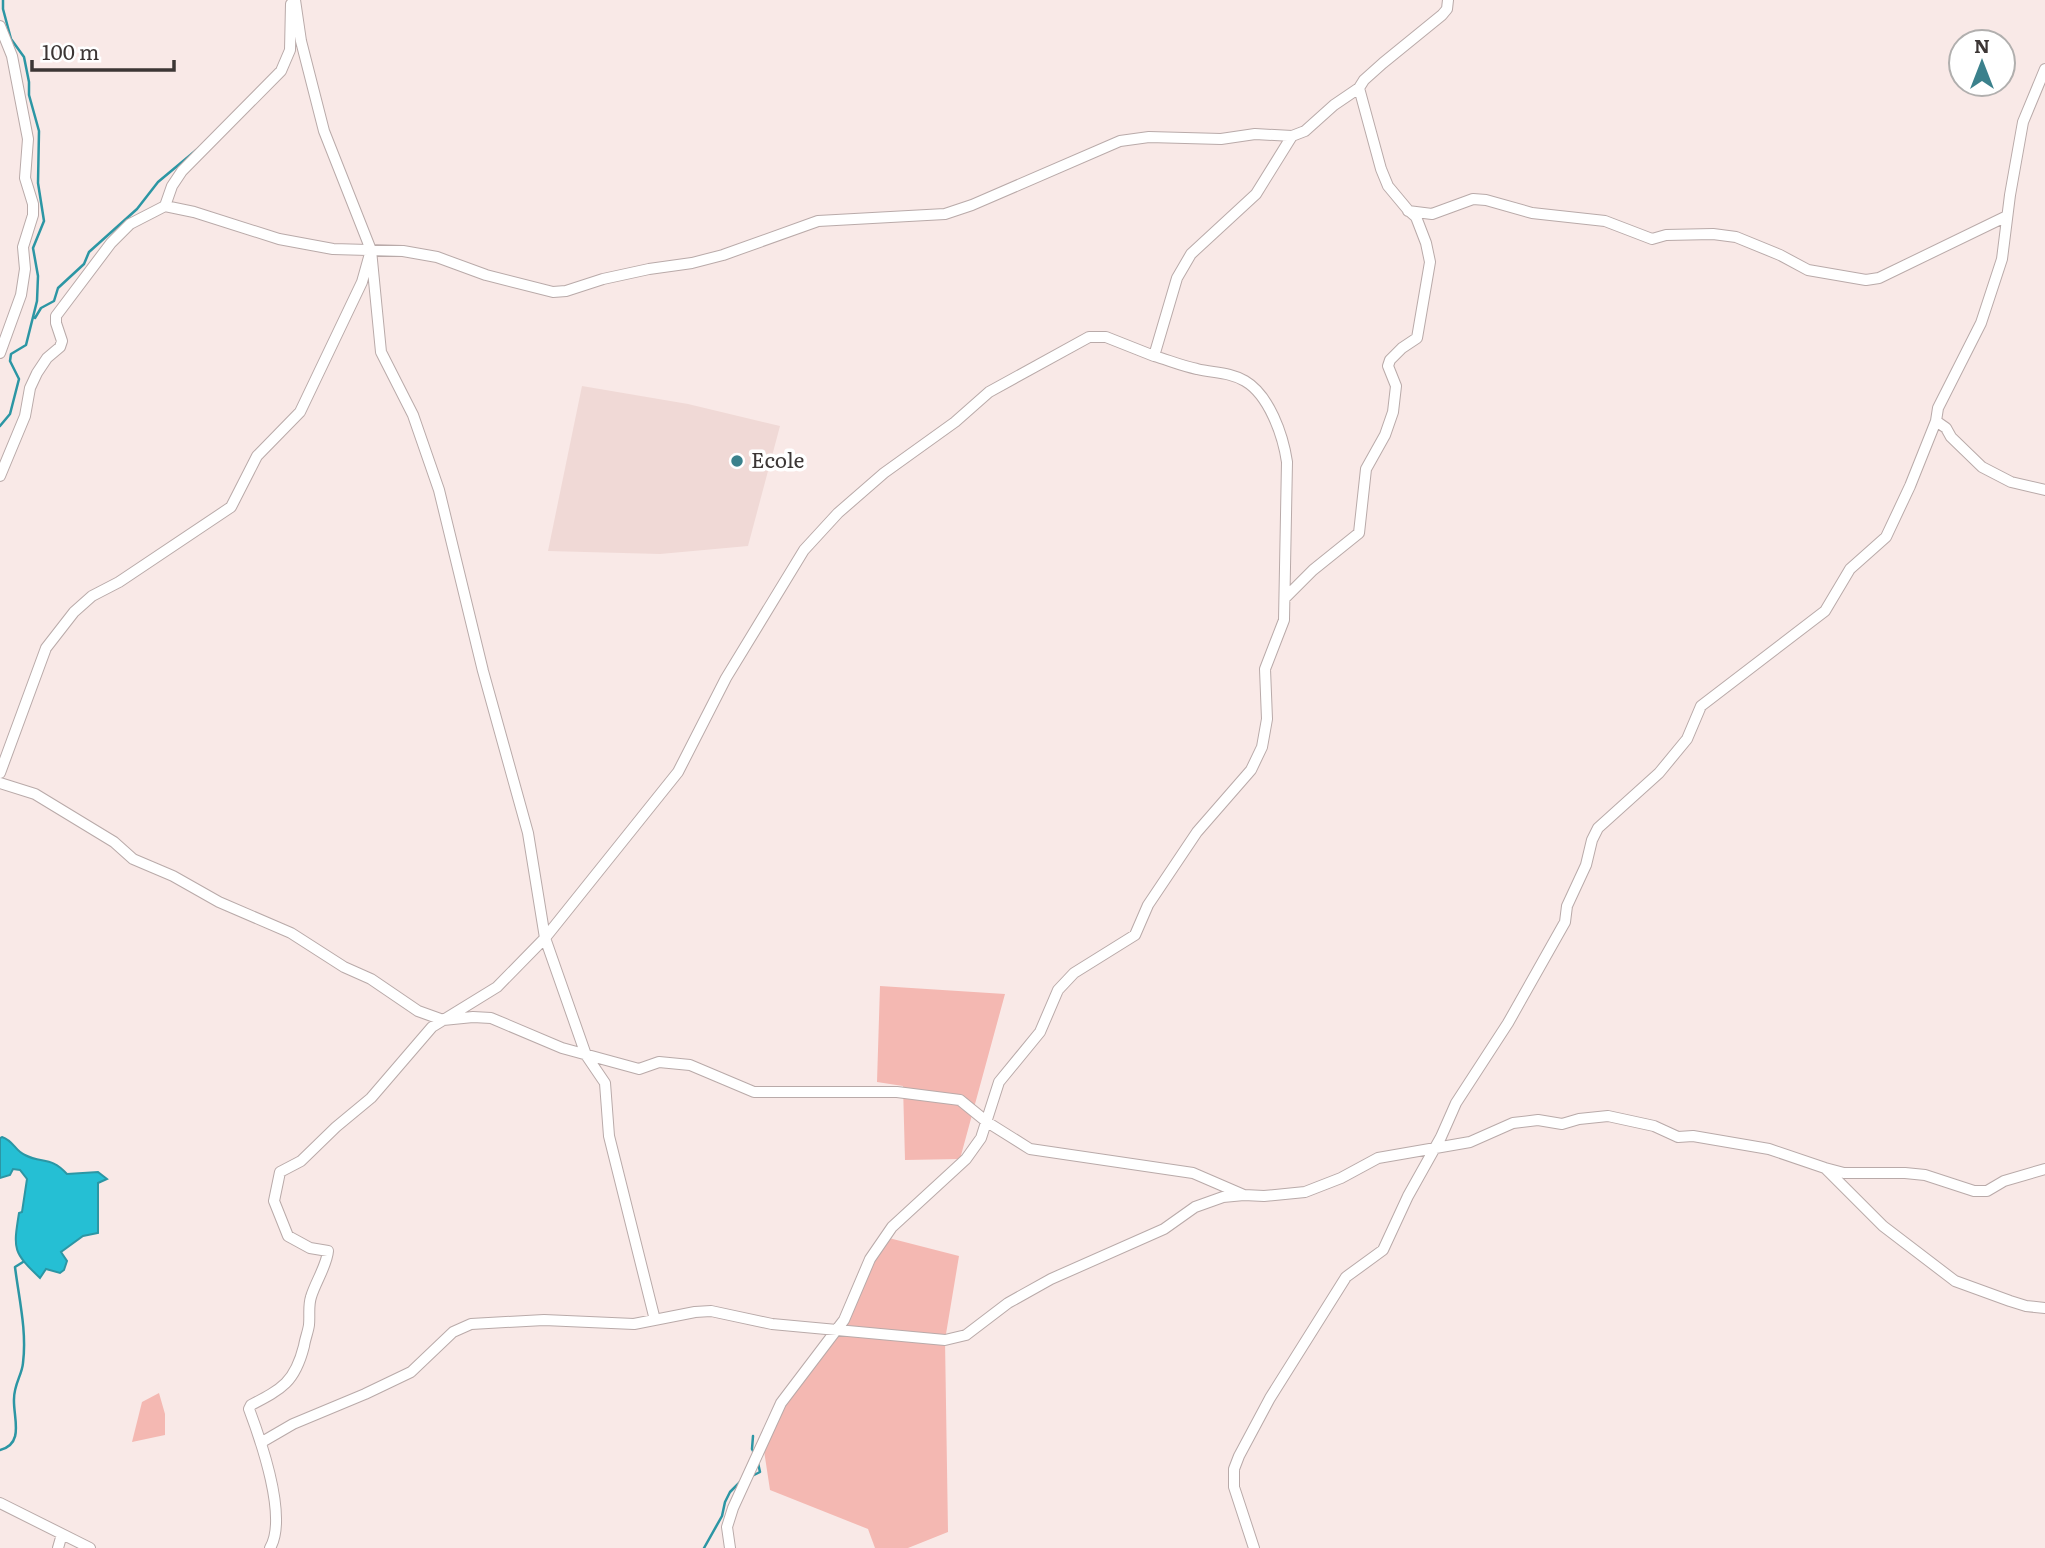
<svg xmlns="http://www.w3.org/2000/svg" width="2045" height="1548" viewBox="0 0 2045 1548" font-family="Literata,serif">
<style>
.built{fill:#f0d9d6}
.green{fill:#f4b8b2}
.water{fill:#25bfd4;stroke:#2c96a4;stroke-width:2}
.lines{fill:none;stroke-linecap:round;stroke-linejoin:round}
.stream{stroke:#2c96a4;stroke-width:2.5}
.minor-casing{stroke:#b9aaa9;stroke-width:12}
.minor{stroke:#fff;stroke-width:10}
.poi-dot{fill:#3b818c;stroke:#fff;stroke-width:2.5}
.labels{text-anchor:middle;stroke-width:7;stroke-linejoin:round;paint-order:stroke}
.poi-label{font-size:21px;fill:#3c3635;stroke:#fff;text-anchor:start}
</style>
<rect width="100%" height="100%" fill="#f9e9e7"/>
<path class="built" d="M582 386 688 404 780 426 748 546 660 554 548 551Z"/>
<path class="green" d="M880 986 1005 994 960 1159 905 1160 903 1086 877 1082Z
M885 1237 959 1256 945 1340 948 1532 908 1548H875L868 1529 770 1490 763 1444 781 1403 844 1320Z
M159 1393 165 1414V1435L132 1442 142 1402Z"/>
<path class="water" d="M2 1137C14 1141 15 1151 25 1155 42 1164 51 1156 67 1174L98 1172 107 1179 98 1183V1233L83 1236 61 1252 67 1261 64 1270 60 1273 46 1269 40 1278C13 1252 13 1250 19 1213L22 1212 27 1179 20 1170 13 1169 10 1175 0 1178V1138Z"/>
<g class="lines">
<path class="stream" d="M35 318 41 308 54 301 58 288 84 264 89 252 137 209 158 182 200 147
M0 426 10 414 19 379 10 361 11 354 26 345 37 301 38 276 33 248 44 221 38 183 39 131 29 95V82L24 57 11 39 3 9V0
M753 1436 752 1449 754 1453
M0 1450C25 1444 13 1417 14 1399 14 1384 22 1375 23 1363 27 1331 19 1299 15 1267L23 1262
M750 1477 760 1472 758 1463
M704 1548 722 1516 725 1502 730 1492 741 1481"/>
<g class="minor-casing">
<path id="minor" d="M295 0 301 41 324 131 371 250 381 352 413 415 439 490 483 671 528 833 545 938 586 1055 605 1083 609 1136 655 1320
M0 26 12 56 28 139 25 178 33 204V215L23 247 25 269 21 295 0 353
M2045 69 2023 122 2010 195 2002 259 1981 323 1938 408 1936 421 1946 428 1951 437 1982 467 2011 482 2045 490
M165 206 194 212 279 239 333 249 403 251 437 257 486 275 553 292 566 291 603 279 649 269 692 263 723 255 818 221 945 214 972 205 1120 141 1149 137 1221 139 1255 134 1292 136 1305 131 1334 105 1359 88
M1408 211 1432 214 1473 199 1486 200 1532 213 1605 221 1652 239 1666 235 1713 234 1736 237 1780 255 1808 270 1866 280 1879 278 2007 216
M0 476 25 416 30 388 37 373 47 358 60 347 62 341 56 323V316L111 243 130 224 165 206 172 186 182 171 281 71 290 50 291 4
M1285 598 1313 570 1359 533 1366 469 1385 435 1393 412 1396 386 1388 366 1390 360 1402 348 1417 338 1430 262 1426 243 1416 217 1408 210 1388 186 1381 169 1359 88 1364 80 1383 63 1442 15 1447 9 1448 0
M0 773 46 648 74 612 92 596 119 582 231 507 257 456 300 412 362 282 369 257
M0 783 35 794 114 842 133 859 173 876 219 902 291 933 344 967 371 979 418 1011 443 1020 473 1017 491 1018 562 1048 639 1069 659 1062 690 1065 754 1092H897L960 1100 987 1122 1030 1149 1193 1173 1244 1195 1264 1196 1305 1192 1341 1178 1378 1158 1470 1142 1513 1123 1538 1120 1562 1124 1579 1119 1608 1116 1654 1126 1678 1137 1693 1136 1769 1149 1825 1168 1844 1173H1905L1925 1175 1974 1191H1987L2004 1181 2045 1169
M1826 1169 1883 1226 1955 1281 2010 1301 2026 1306 2045 1308
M262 1442 293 1424 365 1394 411 1372 453 1332 471 1324 544 1320 634 1324 695 1312 711 1311 772 1324 945 1340 966 1335 1008 1303 1051 1279 1164 1229 1195 1207 1223 1197 1244 1195
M0 1503 90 1548
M58 1548 62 1534
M270 1548C288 1518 261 1441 249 1409L251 1405C282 1389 295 1382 304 1346 305 1339 308 1332 309 1325 310 1315 308 1306 311 1297 315 1283 327 1265 328 1251L310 1248 288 1236 274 1201 280 1172 301 1161 336 1127 371 1098 432 1027 497 987 545 938 678 772 726 678 804 550 838 513 884 473 955 422 989 392 1089 337H1106L1154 356 1177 278 1191 254 1256 194 1292 136
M730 1548 727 1527 733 1508 781 1403 844 1320 870 1259 892 1227 966 1159 981 1138 999 1082 1040 1032 1058 990 1074 973 1135 935 1148 905 1197 832 1251 770 1262 747 1267 719 1265 669 1284 620 1287 462C1283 435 1269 395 1245 381 1230 372 1213 373 1197 369 1182 366 1168 360 1154 356
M1254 1548 1234 1487V1469L1239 1456 1270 1398 1346 1277 1383 1250 1408 1196 1441 1137 1456 1103 1508 1023 1565 922 1567 906 1586 865 1592 840 1598 828 1659 773 1687 739 1701 706 1825 611 1850 569 1886 537 1910 486 1936 421"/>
</g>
<use href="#minor" class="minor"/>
</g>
<circle class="poi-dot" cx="737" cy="461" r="7"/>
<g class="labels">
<g class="poi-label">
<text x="751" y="468">Ecole</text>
</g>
</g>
<g transform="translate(1982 63)"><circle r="33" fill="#ffffff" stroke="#b1afae" stroke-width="2"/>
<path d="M0-5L12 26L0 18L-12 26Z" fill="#3b818c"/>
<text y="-10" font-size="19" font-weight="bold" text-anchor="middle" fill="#3c3635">N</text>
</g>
<path d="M32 60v10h142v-10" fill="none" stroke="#3c3635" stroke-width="3.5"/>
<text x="42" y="60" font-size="21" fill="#3c3635" stroke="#ffffff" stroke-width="5" paint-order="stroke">100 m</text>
</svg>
